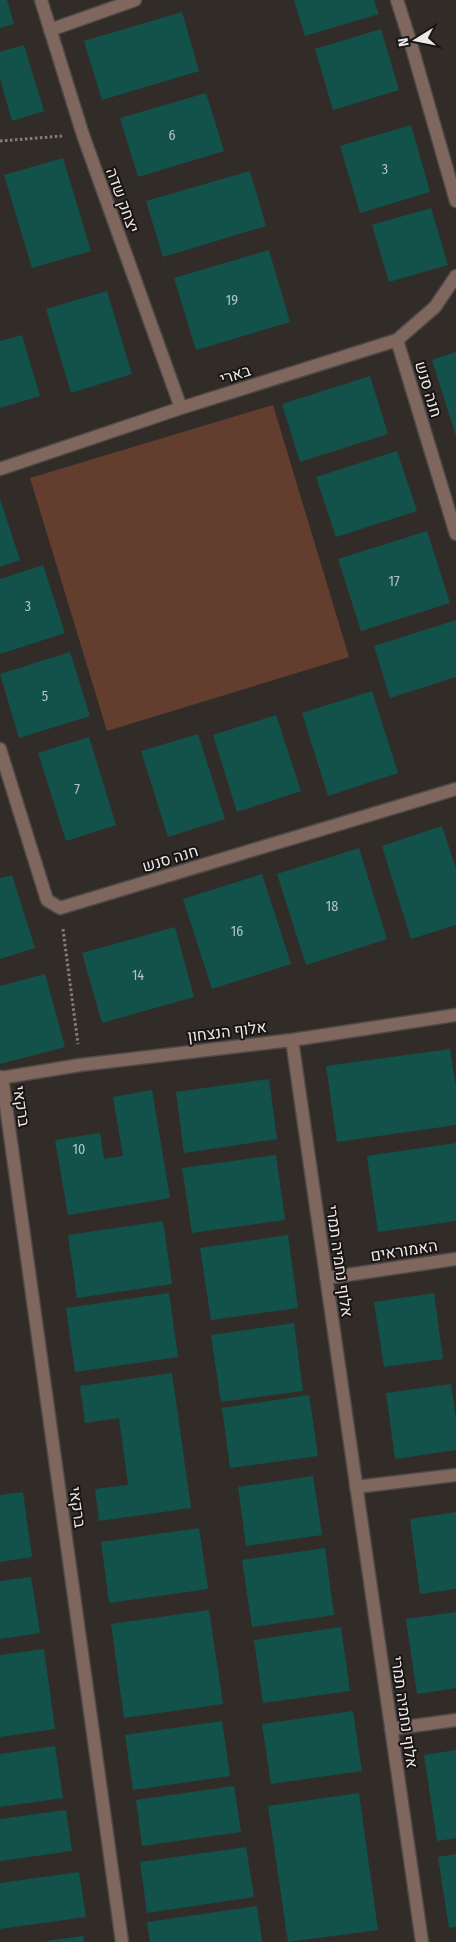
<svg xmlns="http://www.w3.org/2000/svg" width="456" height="1942" viewBox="0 0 456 1942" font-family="'Fira Sans Condensed',Heebo,sans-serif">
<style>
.green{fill:#633e2f}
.building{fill:#12524b}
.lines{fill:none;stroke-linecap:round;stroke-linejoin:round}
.pedestrian-casing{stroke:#504a47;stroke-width:15}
.minor-casing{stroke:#504a47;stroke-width:15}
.path{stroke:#847f7d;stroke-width:3;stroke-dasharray:2.5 2.5;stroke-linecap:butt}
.pedestrian{stroke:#7f675d;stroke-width:12}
.minor{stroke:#7f675d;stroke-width:12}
.labels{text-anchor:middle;stroke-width:4;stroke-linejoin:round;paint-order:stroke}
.number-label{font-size:14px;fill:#b6c3c0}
.street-label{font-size:16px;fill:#ede9e7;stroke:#181514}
</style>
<rect width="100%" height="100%" fill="#322c29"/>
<path class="green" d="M273 405 349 657 107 731 30 478Z"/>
<path class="building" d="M0 0H7L14 24 0 28Z
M294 0H374L379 14 305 36Z
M182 12 199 71 102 100 84 41Z
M381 29 399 90 333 110 315 49Z
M24 45 44 111 12 121 0 79V52Z
M206 93 224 151 138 177 120 118Z
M411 125 430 192 360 213 340 146Z
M63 158 91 251 32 268 4 175Z
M250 171 266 226 163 257 146 201Z
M431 208 448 265 389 282 372 225Z
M269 250 290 322 196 350 174 278Z
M107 291 132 374 71 393 46 309Z
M22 335 40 396 0 408V341Z
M456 352V436L432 360Z
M370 376 388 434 300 462 282 404Z
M397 451 417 511 336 537 316 477Z
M0 499 20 560 0 567Z
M427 531 450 603 361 631 338 559Z
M43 565 65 633 0 654V579Z
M456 620V677L390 698 374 646Z
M70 652 90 716 19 738 0 674Z
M372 691 398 773 328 796 302 713Z
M276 715 301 791 237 812 213 735Z
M198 734 225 819 168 837 141 751Z
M89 737 116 825 66 841 38 753Z
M442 826 456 869V925L411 939 382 846Z
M359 848 387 939 306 965 277 874Z
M262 874 291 964 212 989 183 899Z
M12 875 35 948 0 959V878Z
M175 927 194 997 102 1023 82 953Z
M45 974 65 1047 0 1064V986Z
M450 1049 456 1087V1125L337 1142 326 1066Z
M269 1079 277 1139 184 1153 176 1092Z
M152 1090 170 1198 68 1215 55 1140 100 1133 104 1159 123 1156 113 1097Z
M456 1143V1221L378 1232 367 1156Z
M276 1155 285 1220 192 1233 182 1168Z
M163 1221 172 1284 77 1298 68 1235Z
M288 1235 298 1308 211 1320 200 1248Z
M169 1293 178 1357 75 1372 66 1308Z
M434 1293 443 1359 384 1367 374 1302Z
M294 1323 303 1391 221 1402 211 1335Z
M172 1373 191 1508 99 1521 95 1489 128 1485 119 1418 85 1423 80 1386Z
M451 1384 456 1419V1450L395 1459 386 1393Z
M309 1395 318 1456 230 1468 222 1408Z
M313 1476 322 1535 246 1546 238 1487Z
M23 1492 32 1557 0 1562V1495Z
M456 1512V1589L420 1594 410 1519Z
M199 1528 208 1589 109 1603 101 1542Z
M325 1548 334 1615 252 1627 242 1560Z
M31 1577 40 1633 0 1639V1581Z
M209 1610 223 1704 124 1718 111 1624Z
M456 1612V1688L417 1694 406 1619Z
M341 1627 350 1691 263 1703 254 1640Z
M44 1649 55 1729 0 1737V1655Z
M353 1711 362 1771 271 1784 262 1724Z
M222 1721 230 1776 133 1790 125 1735Z
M55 1746 63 1798 0 1807V1754Z
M456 1750V1838L437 1841 424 1755Z
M234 1786 241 1832 142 1846 136 1800Z
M359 1793 378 1930 288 1942 268 1806Z
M66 1810 72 1851 0 1861V1819Z
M246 1847 254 1897 147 1913 140 1862Z
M456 1854V1927L449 1928 438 1857Z
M79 1872 86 1917 0 1929V1883Z
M257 1906 262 1942H150L147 1922Z
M83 1936 84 1942H47V1941Z"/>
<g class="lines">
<g class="pedestrian-casing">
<path id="pedestrian" d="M50 30 135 0"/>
</g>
<g class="minor-casing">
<path id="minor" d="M41 0 83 135 181 408
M397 0 411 44 456 201
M397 340 456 534
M0 469 181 408 397 340 435 307 456 276
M0 749 47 900 60 908 456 789
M292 1040 422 1942
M2 1077 122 1942
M0 1078 80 1065 292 1040 456 1015
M326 1278 456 1259
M356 1487 456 1475
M391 1729 456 1720"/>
</g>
<path class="path" d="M0 141 62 136
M63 929 78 1044"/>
<use href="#pedestrian" class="pedestrian"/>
<use href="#minor" class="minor"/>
</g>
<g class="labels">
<g class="number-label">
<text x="172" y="140">6</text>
<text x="385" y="174">3</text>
<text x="232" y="305">19</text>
<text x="394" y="586">17</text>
<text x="28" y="611">3</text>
<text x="45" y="701">5</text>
<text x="77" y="794">7</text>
<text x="332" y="911">18</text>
<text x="237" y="936">16</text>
<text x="138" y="980">14</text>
<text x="79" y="1154">10</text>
</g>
<g class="street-label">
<text transform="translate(123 200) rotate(70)" y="6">יצחק שדה</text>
<text transform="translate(235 374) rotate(-18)" y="6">בארי</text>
<text transform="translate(429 389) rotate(73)" y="6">חנה סנש</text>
<text transform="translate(170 858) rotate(-17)" y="6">חנה סנש</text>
<text transform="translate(227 1031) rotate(-7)" y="6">אלוף הנצחון</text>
<text transform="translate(22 1106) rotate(82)" y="6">ברקאי</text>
<text transform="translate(404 1250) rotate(-9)" y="6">האמוראים</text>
<text transform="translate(340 1261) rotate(82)" y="6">אלוף נחמיה תמרי</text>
<text transform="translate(78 1507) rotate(82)" y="6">ברקאי</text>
<text transform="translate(405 1712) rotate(82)" y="6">אלוף נחמיה תמרי</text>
</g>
</g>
<g transform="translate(416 40) rotate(260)" stroke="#181514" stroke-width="4" paint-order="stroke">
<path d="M0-4L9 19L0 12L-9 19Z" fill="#ede9e7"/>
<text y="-8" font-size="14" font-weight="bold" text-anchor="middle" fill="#ede9e7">N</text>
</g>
</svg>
